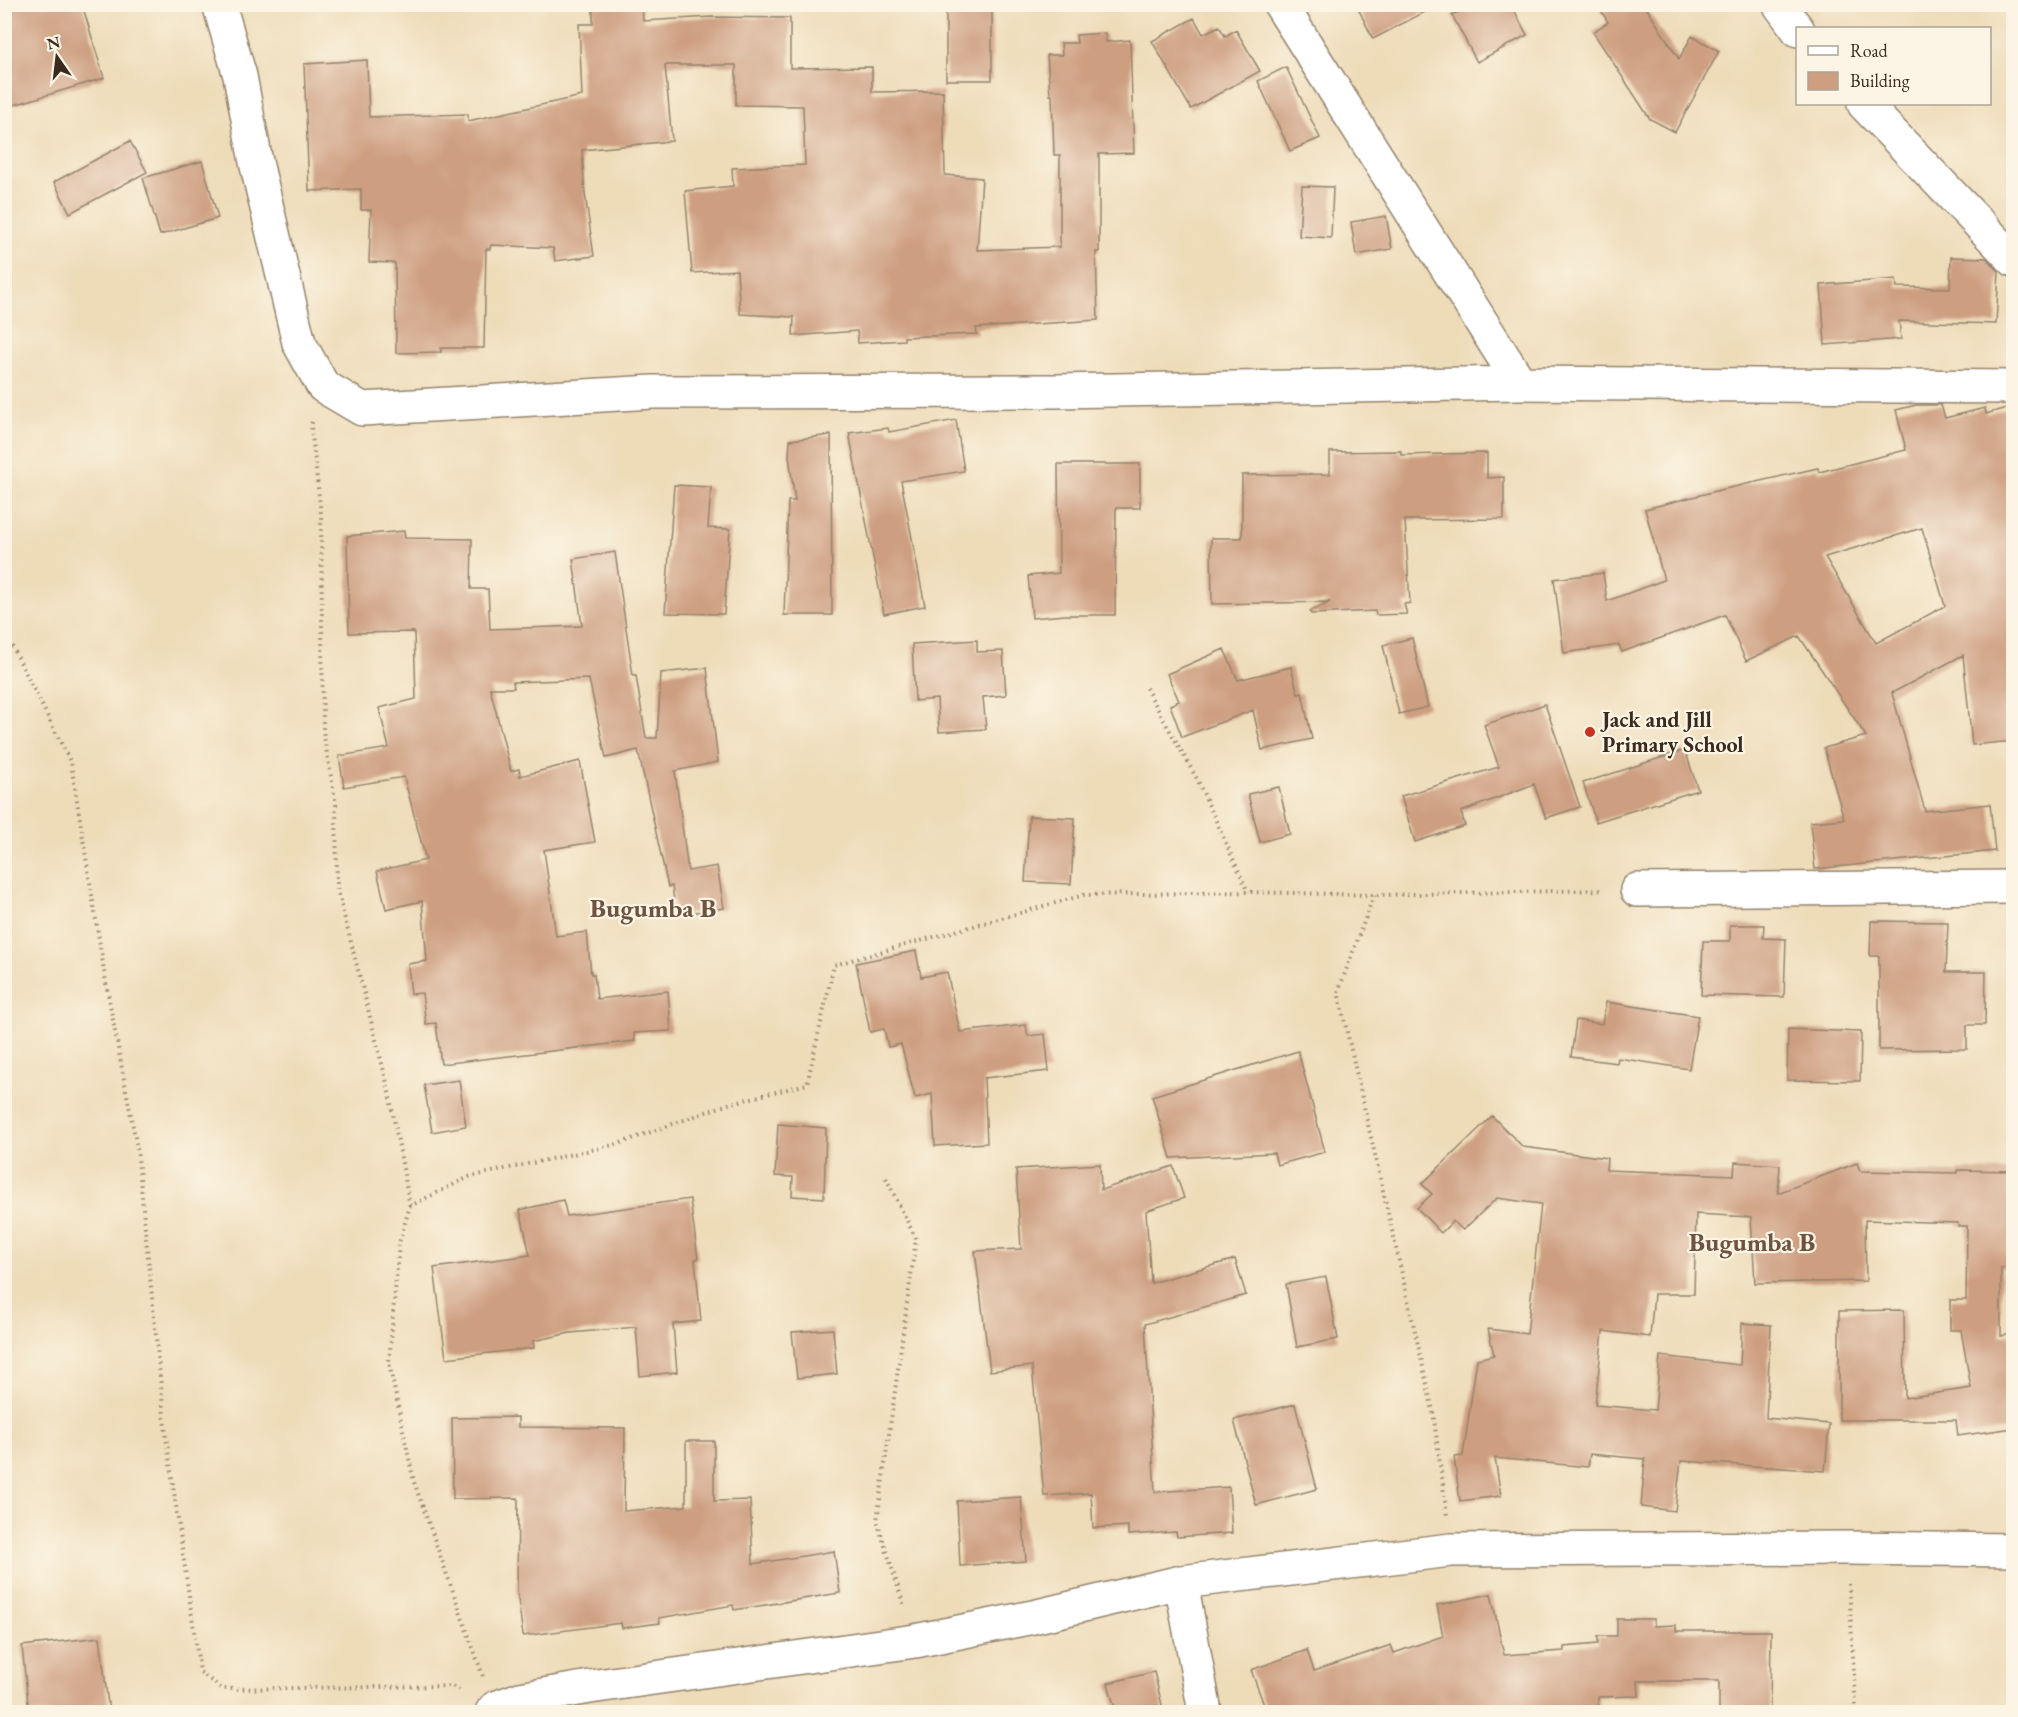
<svg xmlns="http://www.w3.org/2000/svg" width="2018" height="1717" viewBox="0 0 2018 1717" font-family="'EB Garamond',serif">
<style>
.building{fill:#cd9e80;fill-rule:evenodd}
.lines{fill:none;stroke-linecap:round;stroke-linejoin:round}
.minor-casing{stroke:#94836c;stroke-width:36}
.path{stroke:#94836c;stroke-width:4;stroke-dasharray:1.5 4.5;stroke-linecap:butt}
.minor{stroke:#fff;stroke-width:33}
.poi-dot{fill:#c8321e;stroke:#fcf5e5;stroke-width:2}
.labels{text-anchor:middle;stroke-width:4.5;stroke-linejoin:round;paint-order:stroke}
.poi-label{font-size:22px;font-weight:bold;fill:#3b2a1e;stroke:#fcf5e5;text-anchor:start}
.quarter-label{font-size:26px;font-weight:bold;fill:#6e5340;stroke:#fcf5e5}
</style>
<rect width="100%" height="100%" fill="#fcf5e5"/>
<filter id="ink" filterUnits="userSpaceOnUse"><feTurbulence type="fractalNoise" baseFrequency=".0167" numOctaves="2"/><feDisplacementMap in="SourceGraphic" scale="12" xChannelSelector="R" yChannelSelector="G"/><feConvolveMatrix kernelMatrix="1 2 1 2 8 2 1 2 1" color-interpolation-filters="sRGB"/></filter>
<filter id="wash" filterUnits="userSpaceOnUse"><feTurbulence type="fractalNoise" baseFrequency=".008" numOctaves="4" result="noise"/><feDisplacementMap in="SourceGraphic" scale="24" xChannelSelector="R" yChannelSelector="G"/><feGaussianBlur stdDeviation="1.35" result="paint"/><feColorMatrix in="noise" values="0 0 0 0 0 0 0 0 0 0 0 0 0 0 0 0 0 1.4 0 .05"/><feComposite in="paint" operator="in"/></filter>
<g filter="url(#wash)">
<rect width="100%" height="100%" fill="#eedcb9"/>
<g id="blocks">
<path class="building" d="M4 4H82L104 78 4 108Z
M946 4H992V80H946Z
M1356 4H1440L1373 39Z
M1473 4H1511L1527 35 1477 62 1452 15Z
M1597 4H1644L1679 59 1692 36 1719 51 1675 132 1650 119 1593 32 1608 22Z
M642 5 643 21 712 17 790 18V68L872 67V92L943 91 945 175 982 178 977 250 1060 247V155H1054L1052 95H1050L1047 55H1062L1061 43H1077L1076 35 1105 33 1106 42 1130 40 1134 153 1099 154V252H1096L1098 320 976 328 977 334 904 337V340L858 343 857 331 793 336 794 317 740 314 737 270 692 273 685 191 733 186 732 168 805 165 803 106 736 105V65H665L672 141 582 150 585 194 594 256 555 261 553 248 491 245 490 249H486L484 348H441V352L396 353 395 263 369 262 371 210H361V189L309 191 304 64 367 60 369 117 468 114V121L582 96 579 24H593V7Z
M1194 18 1203 34 1219 26 1225 36 1236 30 1260 71 1191 109 1152 41Z
M1286 67 1320 138 1290 151 1258 81Z
M130 141 147 172 70 213 54 182Z
M202 161 218 218 160 235 143 178Z
M1302 186 1333 187 1331 238 1299 236Z
M1386 216 1392 249 1356 255 1351 222Z
M1951 257 1986 258 1999 271 1996 324 1899 321 1901 339 1825 345 1821 285 1896 279 1897 287 1950 288Z
M1916 405H1941L1945 418 1985 408 1986 414 2013 406V741L1972 745 1963 655 1892 693 1925 811 1990 804 1995 851 1815 869 1810 822 1844 819 1824 748 1866 736 1799 636 1746 661 1725 615 1622 652 1619 645 1564 653 1554 579 1603 573 1607 601 1664 580 1645 509 1720 490 1818 468 1819 472 1906 450 1896 410ZM1922 528 1945 606 1876 643 1825 557Z
M956 420 964 471 901 481 925 606 884 614 849 433 888 428 889 432Z
M831 435 832 615H784L788 501H795L789 456 790 440Z
M1401 451V455L1487 453V478L1504 477V519L1405 520 1410 603 1404 604 1407 614 1376 615 1375 611 1311 614 1310 611 1330 602 1212 604 1211 538H1242V475L1330 474V452Z
M1058 464H1140V508H1116L1115 615H1065L1032 618 1028 576 1059 573Z
M674 485 711 487 708 528 730 529 724 614 665 613Z
M404 531 405 538 472 539 471 589H488L490 629 582 626 573 559 615 552 633 676H636L646 738H657L661 673 707 668 718 762 675 771 688 871 717 866 724 908 676 915 672 886 668 887 638 750 606 758 589 679 513 682 514 688H490L511 771 519 769 520 776 580 761 595 842 544 850 556 936 587 932 591 974H594L597 999 668 991 671 1031 634 1033 635 1041 441 1064 436 1023 426 1024 422 993 411 994 408 964 427 961 422 901 386 909 377 871 426 860 404 777 344 787 339 756 389 748 379 708 416 699 414 632 349 633 347 536Z
M1412 638 1428 707 1399 714 1383 645Z
M977 640V652L1003 651 1006 695 983 697 986 729 939 732 937 699 915 701 912 644Z
M1224 649 1238 680 1291 667 1298 694 1302 693 1312 739 1262 750 1253 710 1182 737 1170 705 1179 701 1167 674Z
M1545 704 1580 807 1546 818 1534 784 1461 812 1465 826 1415 842 1401 796 1499 767 1484 725Z
M1685 750 1698 790 1596 822 1583 783Z
M1279 787 1290 834 1260 842 1248 794Z
M1029 816 1075 818 1071 884 1025 882Z
M1871 921 1948 922 1946 972H1986L1985 1025H1967V1049L1879 1050V956H1870Z
M1730 925H1764L1763 938 1786 939 1784 997 1701 995 1703 941H1730Z
M916 951 921 977 947 972 960 1032 1026 1025 1028 1036 1045 1034 1049 1071 984 1078 987 1143 935 1146 932 1094 915 1098 901 1044 888 1047 884 1029 870 1032 856 963Z
M1606 1002 1698 1016 1689 1069 1618 1058 1617 1063 1571 1057 1576 1020 1602 1024Z
M1788 1029 1861 1032 1860 1081 1787 1080Z
M1298 1051 1325 1152 1277 1165 1274 1153 1171 1158 1152 1096Z
M459 1080 466 1126 432 1132 424 1085Z
M1492 1116 1523 1147 1607 1158 1606 1170 1734 1175 1735 1162 1780 1165 1778 1193 1857 1163 1860 1171 1958 1173V1170L2013 1171V1268H2001V1336L2010 1334 2013 1360V1428L1958 1436 1956 1420H1839V1311L1904 1310 1905 1398 1971 1388 1961 1330H1950V1300H1966L1967 1226H1958V1223L1865 1220 1866 1281 1755 1283 1751 1217 1696 1214 1694 1294H1654L1650 1337 1603 1331 1595 1405 1655 1410 1660 1356 1740 1365 1742 1323 1771 1325 1766 1418 1829 1424 1825 1471 1681 1461 1675 1511 1641 1507 1645 1459 1590 1454 1588 1467 1495 1458 1501 1496 1460 1501 1454 1457 1463 1456 1477 1359 1494 1355 1488 1329 1527 1334 1541 1204 1497 1198 1463 1230 1453 1221 1441 1233 1417 1208 1432 1194 1422 1184Z
M778 1124 826 1128 824 1198 792 1196 793 1177 775 1176Z
M1100 1164 1101 1190 1173 1166 1184 1198 1146 1211 1151 1283 1235 1259 1246 1295 1145 1324 1155 1492 1229 1487 1232 1533 1177 1537 1176 1532 1128 1535V1526L1093 1528 1091 1493 1044 1496 1032 1366 990 1371 975 1251 1021 1249 1016 1169Z
M690 1199 698 1259H695L701 1321 673 1324 677 1372 640 1376 636 1327 570 1333 533 1341 534 1348 446 1358 434 1268 530 1255 520 1210 563 1200 567 1216Z
M1326 1277 1338 1339 1297 1347 1286 1284Z
M833 1329 837 1374 797 1378 792 1332Z
M1295 1404 1317 1489 1256 1505 1234 1420Z
M518 1417V1427L625 1428 624 1511 686 1506V1441H714V1501L750 1500 753 1564 834 1551 840 1593 734 1610 733 1605 659 1618 660 1623 622 1628 621 1623 523 1636 517 1591 518 1498 453 1499 452 1418Z
M1021 1497 1026 1561 960 1566 957 1501Z
M1491 1594 1504 1655 1564 1651V1647L1598 1644V1636H1617V1619H1654V1626L1676 1625V1631H1771L1770 1713H1719V1681H1638L1639 1696 1598 1697 1599 1713H1267L1251 1670 1307 1650 1314 1671 1391 1645 1394 1653 1443 1636 1437 1605Z
M100 1637 109 1713H29L22 1646Z
M1154 1672 1164 1713H1116L1108 1683Z"/>
</g>
</g>
<g filter="url(#ink)">
<use href="#blocks" fill-opacity="0" stroke="#94836c" stroke-width="1.5"/>
<g class="lines">
<g class="minor-casing">
<path id="minor" d="M219 4 240 76 256 162 299 343 323 386 362 409 653 392 1054 391 1520 383
M1280 4 1520 383 2014 387
M1779 4 1798 30
M1864 104 2014 260
M1637 890 2014 887
M1181 1582 1205 1712
M492 1712 495 1708 520 1699 590 1687 915 1641 1033 1617 1181 1582 1451 1550 1847 1548 2014 1550"/>
</g>
<path class="path" d="M312 422 311 426 321 514 323 731 336 805 337 888 388 1087 410 1206
M4 630 71 763 106 983 137 1148 166 1436 200 1672 222 1689 452 1686 463 1692
M1146 688 1197 779 1248 892
M1374 895 1338 992 1433 1411 1447 1516
M886 1178 916 1239 877 1521 904 1606
M1849 1584 1856 1712
M483 1676 414 1482 389 1363 399 1243 410 1206 469 1177 618 1144 728 1104 807 1084 834 965 1084 895 1248 892 1374 895 1604 890"/>
<use href="#minor" class="minor"/>
</g>
</g>
<circle class="poi-dot" cx="1590" cy="732" r="6"/>
<g class="labels">
<g class="poi-label">
<text x="1602" y="727">Jack and Jill<tspan x="1602" dy="25">Primary School</tspan></text>
</g>
<g class="quarter-label">
<text x="653" y="917">Bugumba B</text>
<text x="1752" y="1251">Bugumba B</text>
</g>
</g>
<rect width="2018" height="1717" fill="none" stroke="#fcf5e5" stroke-width="24"/>
<rect x="1796" y="27" width="195" height="78" fill="#fcf5e5" stroke="#afa495" stroke-width="1.5"/>
<rect x="1808" y="46" width="30" height="9" fill="#ffffff" stroke="#afa495" stroke-width="1.5"/>
<text x="1850" y="57" font-size="18" fill="#3b2a1e">Road</text>
<rect x="1808" y="72" width="30" height="18" fill="#cd9e80" stroke="#afa495" stroke-width="1.5"/>
<text x="1850" y="87" font-size="18" fill="#3b2a1e">Building</text>
<g transform="translate(57 57) rotate(346)" stroke="#fcf5e5" stroke-width="4.5" paint-order="stroke">
<path d="M0-4.5L10 22L0 15L-10 22Z" fill="#3b2a1e"/>
<text y="-9" font-size="16" font-weight="bold" text-anchor="middle" fill="#3b2a1e">N</text>
</g>
</svg>
